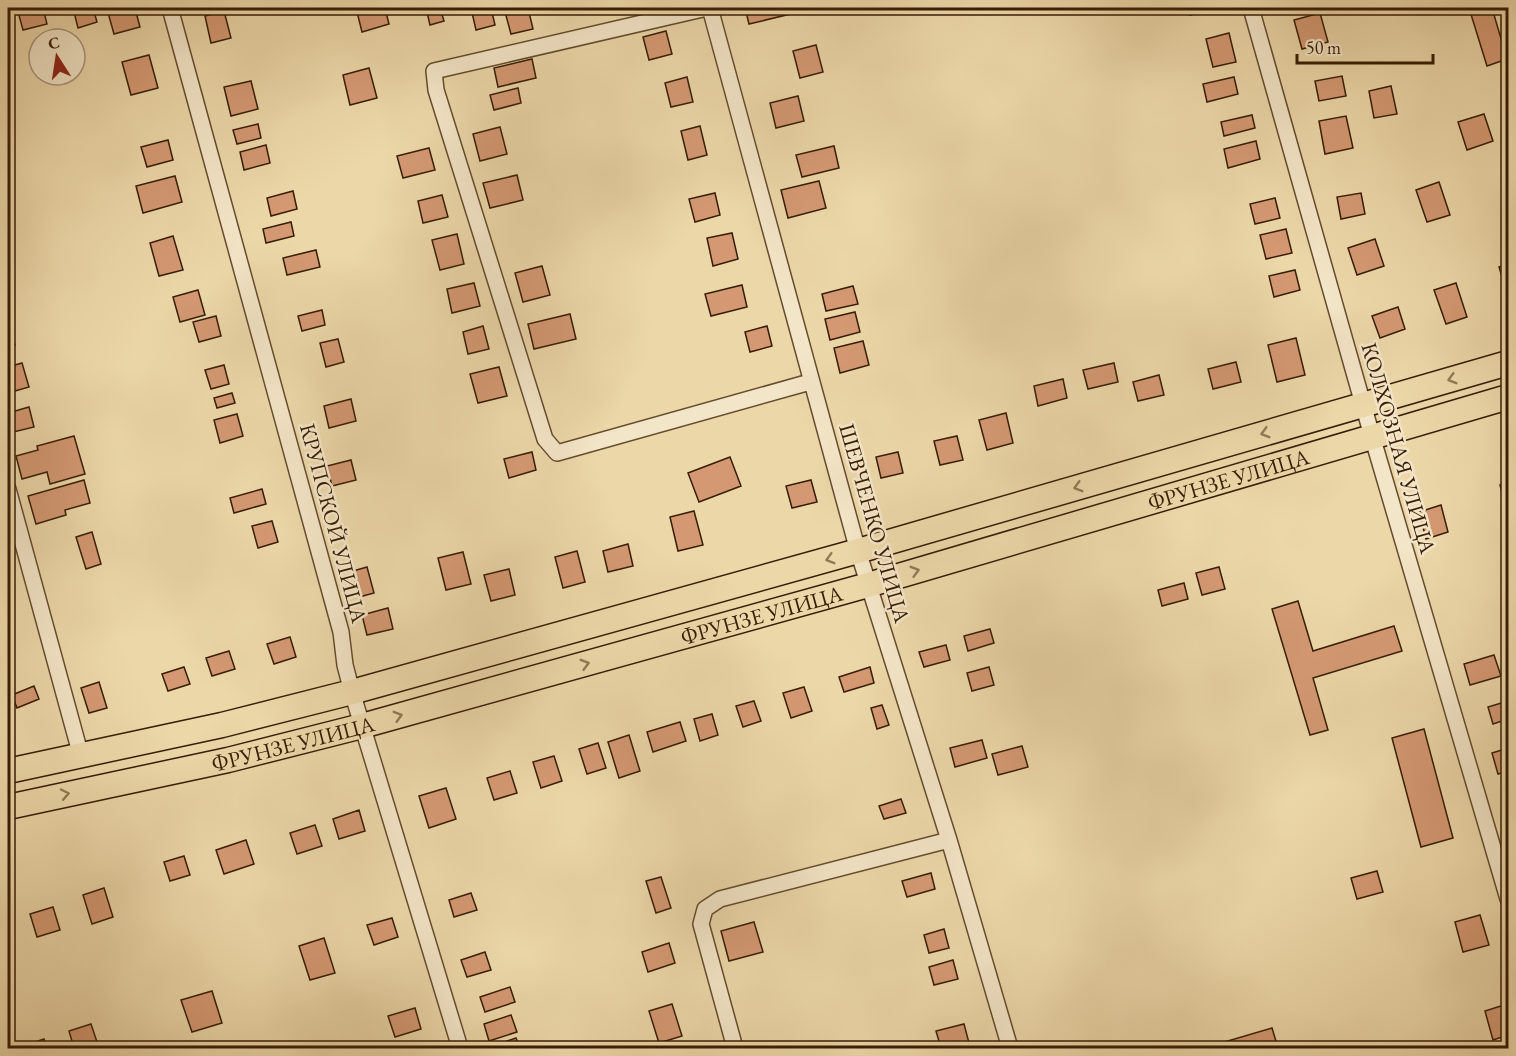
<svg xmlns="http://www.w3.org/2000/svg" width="1516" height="1056" viewBox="0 0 1516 1056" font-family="'EB Garamond',serif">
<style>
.building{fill:#d49973;stroke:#371d04;stroke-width:1.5}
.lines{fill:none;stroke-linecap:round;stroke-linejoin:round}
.minor-casing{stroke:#644c2d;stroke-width:18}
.primary-casing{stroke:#371d04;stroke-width:27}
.minor{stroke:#f3e5c7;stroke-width:15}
.primary{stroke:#ecd7a9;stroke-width:24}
.oneway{stroke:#927a56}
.labels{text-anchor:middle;stroke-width:5;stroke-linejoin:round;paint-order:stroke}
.street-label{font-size:22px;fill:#371d04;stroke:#f3e5c7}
</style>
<rect width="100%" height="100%" fill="#ecd7a9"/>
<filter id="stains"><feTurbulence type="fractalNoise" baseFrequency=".00333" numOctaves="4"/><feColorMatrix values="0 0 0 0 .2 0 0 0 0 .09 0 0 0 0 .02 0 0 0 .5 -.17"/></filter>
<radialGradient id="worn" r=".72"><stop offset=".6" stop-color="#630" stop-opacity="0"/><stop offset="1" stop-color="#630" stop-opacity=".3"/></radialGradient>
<path class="building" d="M17 8H43L47 24 23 30Z
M73 8H93L97 22 78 28Z
M113 8H135L140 27 114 34 107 9Z
M356 8H385L389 24 362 32Z
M426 8H440L444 21 430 25Z
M471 8H491L495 25 476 30Z
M504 8H528L533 29 511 34Z
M745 8H797L799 12 749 24Z
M1188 8H1213L1214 9 1190 15Z
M1469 8H1492L1507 59 1487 66Z
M224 11 231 38 211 43 205 16Z
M1320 13 1328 42 1302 49 1294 20Z
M666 31 672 54 649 60 643 37Z
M1229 33 1236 62 1213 67 1206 39Z
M816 45 823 72 800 78 793 51Z
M149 55 158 88 131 95 122 62Z
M532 59 536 78 498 87 494 68Z
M369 68 377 98 350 105 343 75Z
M1342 76 1346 96 1319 101 1315 81Z
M687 77 693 102 671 107 665 83Z
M1234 77 1238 94 1207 102 1203 84Z
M251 81 258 109 231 116 224 87Z
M1391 86 1397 114 1374 118 1369 91Z
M518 88 521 103 494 110 490 95Z
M798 96 804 121 776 128 770 103Z
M1484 114 1493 141 1467 150 1458 122Z
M1252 115 1255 128 1224 136 1221 122Z
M1346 116 1353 148 1325 154 1319 121Z
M258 124 261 138 237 144 233 130Z
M700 126 707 155 688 160 681 131Z
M500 127 507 154 480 161 473 134Z
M168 140 173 160 147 167 141 147Z
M1256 141 1260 159 1228 168 1224 149Z
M266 145 270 163 244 170 240 152Z
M834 146 839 168 802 177 796 155Z
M429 148 435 170 403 178 397 156Z
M517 175 523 200 490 208 483 183Z
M175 176 182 202 143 213 136 186Z
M819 181 826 208 788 218 781 190Z
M1439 182 1450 215 1427 222 1416 190Z
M293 191 297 209 271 216 267 198Z
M715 193 720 215 695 222 689 199Z
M1361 193 1365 214 1341 219 1337 197Z
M442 195 448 217 423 223 418 201Z
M1275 198 1280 218 1255 224 1250 204Z
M291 222 294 236 266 243 263 229Z
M1286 229 1292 253 1266 259 1260 235Z
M732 233 738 259 713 266 707 238Z
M457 234 464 264 440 270 432 240Z
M173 236 183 270 159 276 150 243Z
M1375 239 1384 266 1357 275 1348 248Z
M316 250 320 267 287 275 283 258Z
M1508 264V296L1499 267Z
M542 266 550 295 523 302 515 273Z
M1295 270 1300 290 1274 297 1269 276Z
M474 283 480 306 452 313 447 289Z
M1456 283 1467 317 1446 324 1434 290Z
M742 285 747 307 711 316 705 294Z
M853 286 858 304 826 311 822 294Z
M198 290 205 315 180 322 173 297Z
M1398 307 1405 329 1380 338 1372 316Z
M322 310 325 325 302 331 298 316Z
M855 312 860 332 830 340 825 319Z
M570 314 576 339 534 349 528 324Z
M216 316 221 336 199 342 193 322Z
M8 324H9L15 345 8 347Z
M483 326 489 349 468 354 463 332Z
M767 326 772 346 750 352 745 332Z
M1296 338 1305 375 1277 382 1268 345Z
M338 339 344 362 326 367 320 343Z
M863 341 869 365 840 373 834 348Z
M1236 362 1241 382 1213 389 1208 369Z
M22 363 29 387 8 393V367Z
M1114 363 1118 382 1088 389 1083 370Z
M224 365 229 384 211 389 205 370Z
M499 367 507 396 478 403 470 374Z
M1159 375 1164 395 1138 401 1133 382Z
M1063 379 1067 398 1038 406 1034 386Z
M232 393 235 403 217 408 214 398Z
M351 399 356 421 329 428 324 406Z
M29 407 34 427 9 433 8 413Z
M1006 413 1013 443 987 450 979 420Z
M237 414 243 436 220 443 214 420Z
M74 436 85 474 50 484 47 472 22 479 16 456 38 450 37 446Z
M957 436 963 460 940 465 934 441Z
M532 452 536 470 509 478 504 459Z
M898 452 903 473 881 478 876 457Z
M730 457 741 486 699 502 688 473Z
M351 460 356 480 332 486 327 466Z
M84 480 90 503 65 510 66 515 36 524 28 496Z
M811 480 817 502 792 508 786 486Z
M1508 483V514L1500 485Z
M262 489 266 504 234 513 230 498Z
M1441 505 1448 532 1426 539 1419 512Z
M694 511 703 545 678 551 670 517Z
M272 521 278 542 258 548 252 526Z
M92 532 101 564 86 569 76 537Z
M628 544 633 566 608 572 603 551Z
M577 551 585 582 563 588 555 557Z
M463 552 471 584 446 590 438 558Z
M367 567 374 593 359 597 353 571Z
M1219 567 1225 589 1202 595 1196 573Z
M509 569 515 595 491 601 484 575Z
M1184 583 1188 599 1162 606 1158 590Z
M1298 601 1313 651 1394 626 1402 651 1313 678 1328 730 1310 735 1272 609Z
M388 608 393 629 367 635 362 615Z
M990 629 994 643 968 651 964 636Z
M290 637 296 657 274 664 267 644Z
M946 645 950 660 924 667 919 652Z
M229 651 235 669 212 676 206 658Z
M1494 655 1501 676 1470 685 1464 664Z
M184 667 190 684 168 691 162 674Z
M870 667 874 683 844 692 839 677Z
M989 667 994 685 972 691 967 673Z
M99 682 107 708 89 713 81 688Z
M34 686 39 699 17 708 12 695Z
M804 687 812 711 791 718 783 693Z
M754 701 761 721 743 727 736 706Z
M1508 701V719L1493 724 1488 707Z
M882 705 889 725 877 729 871 708Z
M712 714 718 735 700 741 694 719Z
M680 722 686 741 653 752 647 732Z
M1424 729 1453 838 1421 847 1392 738Z
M629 735 640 771 619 778 608 742Z
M982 740 987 758 955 767 950 748Z
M598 743 606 768 587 774 579 749Z
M1022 746 1028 767 998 775 992 754Z
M1508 748V771L1498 774 1492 753Z
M554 756 562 781 541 788 533 762Z
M510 771 517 793 494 800 487 778Z
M446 788 456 819 429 828 419 796Z
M901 799 906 813 884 819 879 806Z
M359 810 365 831 339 839 333 819Z
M315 825 322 846 297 854 290 833Z
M246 840 254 864 224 874 216 850Z
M184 856 190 875 170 881 164 862Z
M1377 871 1383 892 1357 899 1351 878Z
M931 873 935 889 907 897 902 881Z
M661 877 671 908 656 913 646 881Z
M104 888 113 917 92 924 83 895Z
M471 893 477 910 454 917 449 900Z
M53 907 60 930 37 937 30 914Z
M1480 915 1489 945 1463 952 1455 922Z
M392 918 398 937 374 945 367 925Z
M754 922 763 952 729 961 721 931Z
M944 929 949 948 929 953 924 935Z
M324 938 335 973 310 980 299 946Z
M669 943 675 963 648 972 642 952Z
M485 952 491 970 467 977 461 960Z
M953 960 958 979 934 985 929 967Z
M510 987 515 1002 485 1012 480 997Z
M212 991 222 1023 192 1032 181 1000Z
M672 1004 682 1036 659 1043 649 1011Z
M1504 1005 1508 1023V1035L1493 1040 1485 1011Z
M415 1008 421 1029 395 1037 388 1016Z
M511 1015 517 1032 489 1041 484 1024Z
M91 1024 99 1048H74L69 1031Z
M964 1024 969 1043 949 1048H941L936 1031Z
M1272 1028 1278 1048H1204Z
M516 1038 520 1048H493L492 1046Z
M44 1039 47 1048H20V1047Z"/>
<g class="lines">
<g class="minor-casing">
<path id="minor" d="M170 8 341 632 345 665 352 692 460 1048
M707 8 434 71 436 90 545 439 557 453 810 382
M710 8 858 551 949 840 1010 1048
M1251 8 1372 436 1508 899
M8 489 81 756
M735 1048 701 924 705 909 720 899 949 840"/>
</g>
<g class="primary-casing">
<g id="primary">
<path d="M8 771 222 725 352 692 858 551 1508 363"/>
<path id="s1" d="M8 807 228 760 362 726 868 585 1508 397"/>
</g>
</g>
<use href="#minor" class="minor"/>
<use href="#primary" class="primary"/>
</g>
<defs><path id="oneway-chevron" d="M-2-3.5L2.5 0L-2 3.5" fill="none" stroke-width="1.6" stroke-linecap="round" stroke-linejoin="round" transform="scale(1.5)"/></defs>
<g class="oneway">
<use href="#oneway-chevron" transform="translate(1452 379) rotate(164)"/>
<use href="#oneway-chevron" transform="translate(1265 433) rotate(164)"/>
<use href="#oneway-chevron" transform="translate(1078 487) rotate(164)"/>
<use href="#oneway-chevron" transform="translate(830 559) rotate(164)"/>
<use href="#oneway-chevron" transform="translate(915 571) rotate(-16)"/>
<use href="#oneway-chevron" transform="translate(585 664) rotate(-16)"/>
<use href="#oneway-chevron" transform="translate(398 716) rotate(-16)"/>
<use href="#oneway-chevron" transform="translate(65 794) rotate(-12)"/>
</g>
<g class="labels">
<g class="street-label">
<text transform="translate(1399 448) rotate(74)" y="8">КОЛХОЗНАЯ УЛИЦА</text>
<text dy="8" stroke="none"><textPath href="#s1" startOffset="1264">ФРУНЗЕ УЛИЦА</textPath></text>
<text transform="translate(334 523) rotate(75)" y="8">КРУПСКОЙ УЛИЦА</text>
<text transform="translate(875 523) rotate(74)" y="8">ШЕВЧЕНКО УЛИЦА</text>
<text dy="8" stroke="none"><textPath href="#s1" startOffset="778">ФРУНЗЕ УЛИЦА</textPath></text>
<text dy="8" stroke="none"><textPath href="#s1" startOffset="292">ФРУНЗЕ УЛИЦА</textPath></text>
</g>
</g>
<rect width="1516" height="1056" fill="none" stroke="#ecd7a9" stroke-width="30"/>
<rect x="9" y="9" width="1498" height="1038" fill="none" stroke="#371d04" stroke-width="3"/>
<rect x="15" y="15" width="1486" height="1026" fill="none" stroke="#371d04" stroke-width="1.5"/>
<g transform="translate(57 57) rotate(348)"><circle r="28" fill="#f3e5c7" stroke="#a89579" stroke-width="1.5"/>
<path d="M0-4.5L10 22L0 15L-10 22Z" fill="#8f2418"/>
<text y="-9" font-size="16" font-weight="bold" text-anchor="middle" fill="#371d04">С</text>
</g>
<path d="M1297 54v9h136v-9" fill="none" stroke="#371d04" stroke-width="3"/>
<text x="1306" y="54" font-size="18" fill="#371d04" stroke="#f3e5c7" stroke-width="4.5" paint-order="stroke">50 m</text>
<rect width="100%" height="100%" filter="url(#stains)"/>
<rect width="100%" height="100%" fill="url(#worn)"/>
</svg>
